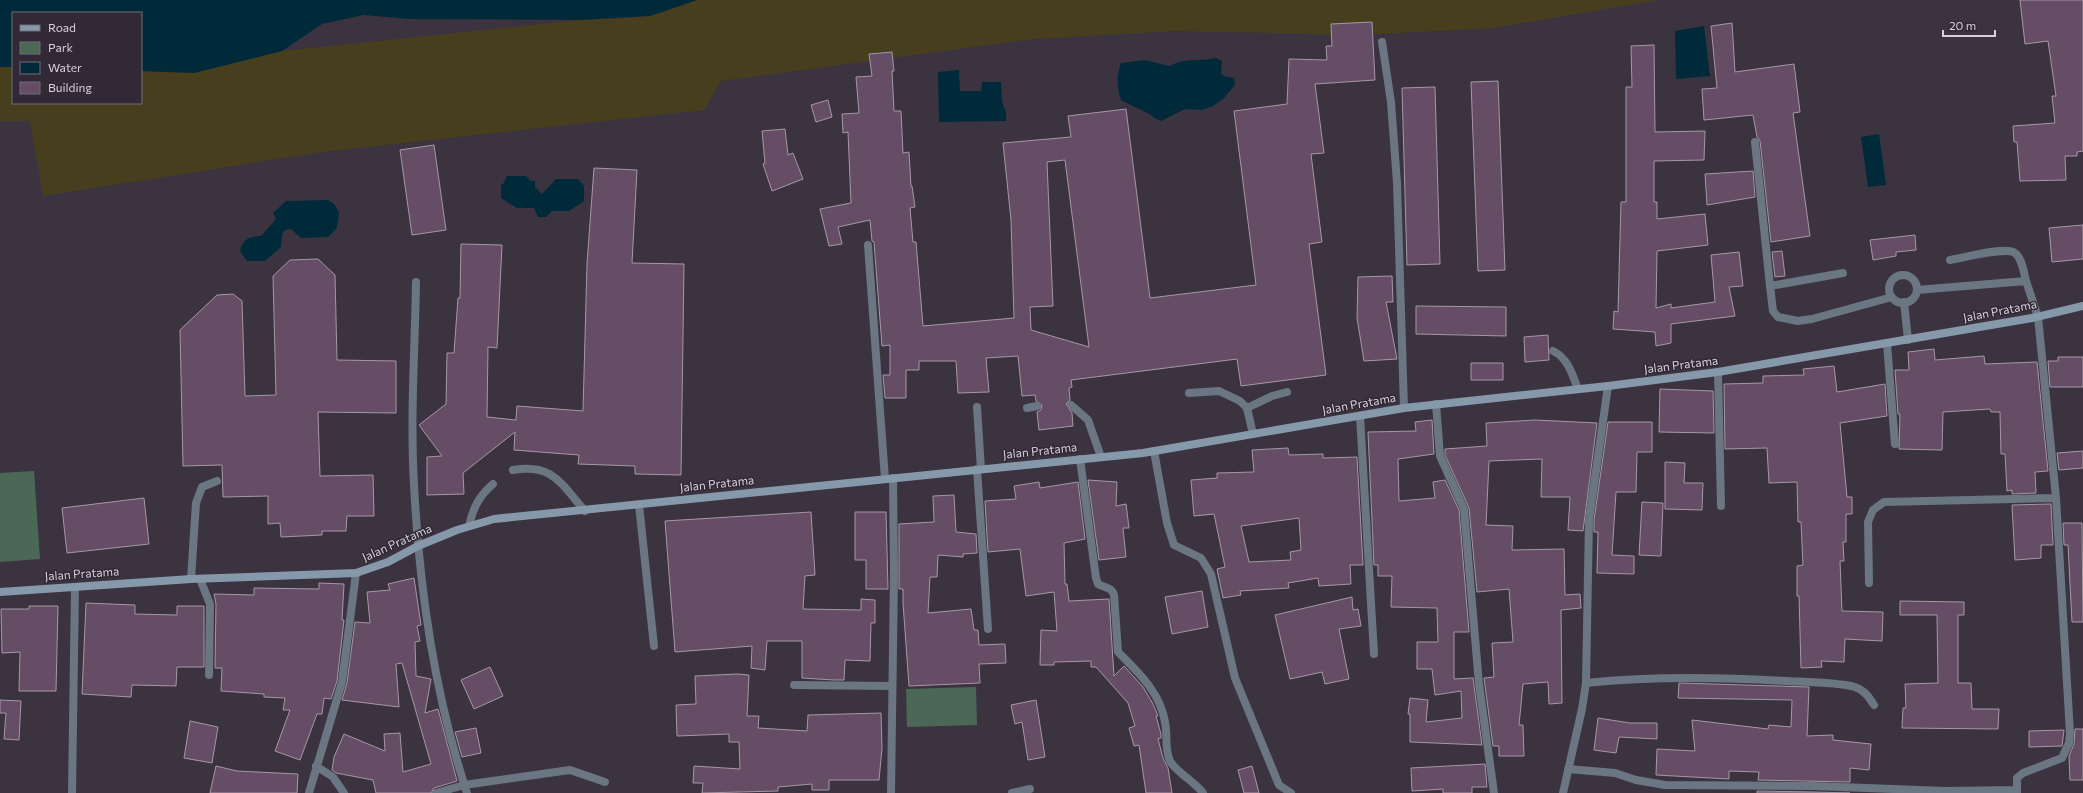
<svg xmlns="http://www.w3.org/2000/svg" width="2083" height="793" viewBox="0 0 2083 793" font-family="Commissioner,sans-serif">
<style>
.green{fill:#4b6856}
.sand{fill:#473e1e}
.water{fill:#002a39}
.building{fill:#664d66;stroke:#a697a6;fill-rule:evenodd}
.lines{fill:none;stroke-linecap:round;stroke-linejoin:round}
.lane{stroke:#6a7682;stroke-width:8}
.street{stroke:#6a7682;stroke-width:8}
.secondary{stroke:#8699ab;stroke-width:8}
.labels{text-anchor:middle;stroke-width:3;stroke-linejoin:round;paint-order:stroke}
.street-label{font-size:12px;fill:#d6d1da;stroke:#322937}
</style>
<rect width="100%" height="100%" fill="#3c3341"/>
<path class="green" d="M34 471 40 559 0 562V473Z
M976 687 977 725 907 727 906 689Z"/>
<path class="sand" d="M697 0H1658L1493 28 1359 35 1176 31 1033 39 721 81 704 110 322 152 43 196 30 121H0V67H13V103H141V71L194 73 282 51 581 20 650 16Z"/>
<path class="water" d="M0 0H697L650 16 581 20 408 19 364 15 322 24 282 51 194 73 141 71V13H13V67H0Z
M1704 26 1710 76 1676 79 1675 31Z
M1216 58 1222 61 1221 73 1223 76 1234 78 1235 85 1224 98 1213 106 1202 110 1185 109 1161 121C1155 119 1153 116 1147 113 1139 108 1129 105 1121 100 1117 87 1116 76 1121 63L1145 60 1169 66C1188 57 1198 62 1216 58Z
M959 70 960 91H981L982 82H1001L1002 102 1006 112V121L939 122 938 72Z
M1879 134 1886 185 1868 187 1861 137Z
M507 176H526L531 181H535V187L542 194 556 179H578L584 186V201L569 211H552L546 217H538L534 208H517L501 198V184H503Z
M328 200 334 204 339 212 337 228 328 237 301 238 291 229 285 230 282 235 281 247 265 261H247L240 251C243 239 248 237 261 236L276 219 273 213 286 201Z"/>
<path class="building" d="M2020 0H2083V151L2077 152V156H2065L2066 180 2020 181 2017 142H2014L2013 126 2055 123 2052 96H2056L2048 41 2025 44Z
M1372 22 1375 80 1315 84 1324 153 1311 154 1322 242 1309 244 1326 375 1241 386 1237 359 1071 380 1072 387 1069 388 1070 400 1066 404 1072 413 1073 426 1039 430 1037 412 1041 410 1042 405 1036 401 1035 395 1022 396 1018 356 986 358 989 392 958 393 956 361H919V370H906V398H885L883 375H890V345L882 346 874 242 872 241 870 220 838 227 842 244 829 246 820 209 851 203 848 132 843 133 842 114 859 113 856 77 872 76 869 54 892 52 894 71H892L894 111H901L903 153 909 152 911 186H912L915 207 910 208 913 242H916L923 326 1014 318 1011 220 1003 143 1071 137 1068 116 1126 109 1150 298 1256 285 1234 111 1287 104 1289 59 1327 60 1326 46H1332L1331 24ZM1065 160 1089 347 1031 330 1030 307 1053 306 1047 162Z
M1732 23 1735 72 1794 64 1800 112 1793 113 1810 236 1771 242 1760 141 1757 137 1753 115 1704 120 1702 89 1717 88 1711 26Z
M1654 45 1655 132 1705 131 1704 160 1654 161V202H1657V219L1705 214 1708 245 1657 251 1656 308 1671 304V308L1715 302 1711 255 1739 252 1743 286 1729 287 1735 316 1671 324V343L1656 346 1655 332 1613 329 1614 311 1618 312 1621 202H1626V87H1632L1631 46Z
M1498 81 1505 270 1478 271 1471 82Z
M1435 87 1440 264 1407 265 1402 88Z
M828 100 832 117 816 122 811 105Z
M785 129 788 155 793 153 803 179 772 191 763 164 765 163 762 131Z
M434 145 446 230 412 235 400 150Z
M594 168 637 170 632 263 684 264 681 475 635 474V466L578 464 579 455 514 450 515 432 463 473 464 494 427 495V457L442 456 419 425 446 404 447 353H454L458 298H460L461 244 502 245 497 348 488 347 487 417 516 420 517 406 583 411 587 264Z
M1753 171 1755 197 1707 205 1705 174Z
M2083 225V259L2052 262 2049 228Z
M1915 235 1916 250 1896 252V256L1873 260 1870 240Z
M1782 251 1785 276 1775 277 1772 252Z
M318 259 335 275 337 360 396 361V413L318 412 320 476 373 475 374 516H347L346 531H322V535L281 537 280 523 268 524V496L223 497 222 465 183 466 180 330 217 295 233 294 242 301 245 396 276 395 273 276 290 260Z
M1392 276 1393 302H1386L1397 359 1364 361 1357 318 1358 277Z
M1416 306 1506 307V336L1416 334Z
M1548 335 1549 360 1525 362 1524 337Z
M1934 349 1935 360 1984 356 1985 364 2037 362 2048 471 2035 472 2036 493 2012 494V490L2007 491 2005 454H2001L2000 412H1991L1990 409 1943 412 1942 450 1899 449 1900 414H1898L1895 370H1909L1908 352Z
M2058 357H2083V387H2050L2048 361H2058Z
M1471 363H1503V380H1471Z
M1834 366 1837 392 1885 384 1887 416 1840 423 1847 497H1852V514H1846V542H1843L1844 561H1840L1842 611 1883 612 1882 641 1845 639 1844 662 1821 661 1822 667 1801 668 1799 596H1797V566L1803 565 1801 522H1798L1797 482 1769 483 1767 448 1725 449 1724 384 1763 383V376L1804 375 1803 369Z
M1660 389 1713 391 1714 433 1659 432Z
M1432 420 1434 454 1398 459 1399 501 1435 498 1433 482 1445 480 1459 510 1469 632H1454V679L1473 678 1482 745 1410 742V714H1408L1410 698 1428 700 1426 722 1462 718 1461 691 1435 695 1432 669H1417V642H1438L1437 608 1391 607 1392 576H1378V565H1374L1368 432 1416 431 1415 422Z
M1535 420 1597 423 1583 531 1568 530 1570 497H1541L1542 459 1489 461 1486 525 1513 526 1512 550 1564 549 1565 595 1580 594 1581 608 1561 610 1562 703 1549 704 1548 682 1523 684 1519 725H1523L1524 756H1499V746H1493L1484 678 1494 677 1492 643 1513 642 1509 589 1477 592 1469 508 1445 455V449L1487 446 1486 423Z
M1608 422H1652V452H1637L1636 492H1616L1612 555 1634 556V574L1597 573 1598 532H1594V520Z
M1288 448 1289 455 1323 454V458L1357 457 1363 565H1350L1351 584 1319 586 1318 578 1288 583 1289 588 1240 591 1241 595 1223 598 1217 569 1225 567 1214 514 1194 516 1191 480 1217 478V473L1254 472 1252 450ZM1299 518 1301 550 1290 552 1291 560 1249 562 1241 526Z
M2083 451V468L2059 470 2057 453Z
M1665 462 1685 463 1684 483H1703L1702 510 1665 509Z
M1088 480 1117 482 1116 506 1126 504 1129 528H1123L1126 557 1099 560Z
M1039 482 1040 488 1078 482 1085 539 1064 543 1065 584H1067L1069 601 1109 599 1114 676 1124 666 1143 687 1153 704 1158 716H1156L1161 734V738L1158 739 1163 758 1168 768 1172 793H1146L1139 745 1134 746 1129 728 1135 726 1128 703 1096 667H1091V661L1054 662V665H1040L1041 630 1057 631 1054 592 1026 596 1020 549 988 552 985 501 1016 499 1014 486Z
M954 495 956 532 976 534 977 553 963 554V557L938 555 937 577H930L928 613 971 609 974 630H978L979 645 1005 644 1006 663 979 664 980 683 909 686 903 603V589H899V524L934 522 933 496Z
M144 498 149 544 67 553 62 508Z
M1642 502 1663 503 1661 556 1639 555Z
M2051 504 2053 545H2041V558L2015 560 2012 505Z
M811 512 815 575 805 576 803 609 861 610V599L875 600V623H871L870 661 845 660 844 680H834L802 678V641H767L765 670 751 668 752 646 675 652 665 521Z
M855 512H886L888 589H866V560H855Z
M2063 523H2082L2083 622H2072L2068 545H2064Z
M414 578 421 625 417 626 420 641 415 642 416 676 431 679 425 713 438 709 457 781 434 788 431 793H376L373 780 336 773 332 770 334 757 344 734 385 751 384 734 400 733 403 772 431 764 402 663 396 664 399 707 342 700 347 683 355 622 370 623 367 592 390 590 388 584Z
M319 583 344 584 342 620H344L337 681 331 699 324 698 322 714H317L300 760 275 751 290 710H283L285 698 264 697V694L221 691 222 668H215L216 604 214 594 254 595V588L319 589Z
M1202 591 1208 627 1172 634 1165 597Z
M1352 597 1353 610 1358 609 1361 626 1339 629 1349 679 1325 684 1322 672 1290 679 1275 615Z
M1900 601 1964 602V615H1958V683H1971L1972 709H1999L1998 729 1902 728 1903 708H1906L1905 684 1938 683 1937 615H1900Z
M86 603 135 605V614L177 615V606H204V667H177L176 686 132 685 131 697 82 694Z
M29 606H58L56 691H19L20 652 2 653 1 609H29Z
M490 667 503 696 474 709 461 680Z
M737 674 749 675 747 716H759L758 728 807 731 808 715 881 713 882 748 879 780H829V790H812V784L778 787V791L702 793 703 783H693L694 766 740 769 739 742H729V734L677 736 676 705 696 704 695 676Z
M1679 683 1809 687 1807 736 1833 735V740L1871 744 1869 770 1850 768V782L1758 780 1759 772 1729 771V779L1656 775 1657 749 1695 751 1692 720 1768 729 1769 725 1791 727 1792 700 1678 698Z
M0 700 21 701 19 740 4 739 6 713H0Z
M1036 700 1045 757 1028 760 1022 722 1015 724 1011 705Z
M1598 718 1630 723H1657V739L1619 737 1616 753 1594 750Z
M190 721 218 727 212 763 184 758Z
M476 728 481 753 462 757 455 732Z
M2075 729H2083V780H2070L2069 756 2074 744Z
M2064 730 2062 746 2029 747V731Z
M1485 764 1487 787H1472V793H1443V789L1412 791 1411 768Z
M216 766 237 771 298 774 297 793H210Z
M1252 766 1259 793H1244L1238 770Z
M1757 791 1814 792 1850 793H1757Z"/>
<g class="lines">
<path class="lane" d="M1755 142 1770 286 1773 311 1778 317 1798 321 1812 319 1892 297
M868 245 885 479
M1950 260C1963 258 2005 246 2015 253 2022 258 2024 273 2026 281
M1889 289a14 14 0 1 1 28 0a14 14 0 1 1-28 0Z
M1770 286 1843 273
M1917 290 2026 281 2038 317
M1904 302 1908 340
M1887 344 1895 444
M1553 351C1568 358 1572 374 1578 389
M1189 393 1219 391 1240 401 1247 408 1253 434
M1071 405 1088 420 1101 457
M977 407 981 469
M1027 408 1037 406
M1247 408 1272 396 1287 392
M513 470C553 463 561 484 585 511
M639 505 654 646
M469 526C473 508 479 496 493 484
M191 579 196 503 202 487 217 481
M200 579 210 604 209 675
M1586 683C1652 676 1719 677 1785 681 1804 682 1837 682 1855 687 1864 690 1869 697 1874 705"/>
<path class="street" d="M1382 42 1391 102 1397 183 1404 408
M416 282C415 349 410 417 414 484 419 586 435 696 467 793
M1718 372 1721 506
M1436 404 1440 456 1464 509 1479 684 1494 793
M1360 416 1374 654
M1154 451 1167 523 1174 545 1201 558 1211 574 1235 678 1279 785 1291 793
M1080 459 1096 578 1098 584C1105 588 1112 587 1114 595L1118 652C1138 672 1160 692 1165 722 1168 735 1164 748 1170 761 1176 772 1195 782 1203 793
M977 469 988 629
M1869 583 1868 522 1873 510 1884 502 2056 498
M794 685 891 686
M316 766 333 777 344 793
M1568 769 1615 773 1636 780 1665 785 1814 786 1945 791 2016 790
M72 793 75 587
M309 793 342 682 356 573
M436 793 464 785 570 770 605 782
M891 793 894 574 893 478
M1012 793 1030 789
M1563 793 1582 709 1586 683 1589 520 1608 386
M2017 793V778L2023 773 2062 758 2069 743 2070 733 2056 498 2038 317"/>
<path class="secondary" d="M0 592 191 579 356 573 388 562 418 546 457 530 494 519 1143 453 1404 408 1608 386 1718 372 2032 318 2083 306"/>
</g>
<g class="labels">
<g class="street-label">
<text transform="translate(2000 311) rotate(-11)" y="4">Jalan Pratama</text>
<text transform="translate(1681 365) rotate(-7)" y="4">Jalan Pratama</text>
<text transform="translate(1359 404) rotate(-10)" y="4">Jalan Pratama</text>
<text transform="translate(1040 451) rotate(-6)" y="4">Jalan Pratama</text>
<text transform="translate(717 484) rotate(-6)" y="4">Jalan Pratama</text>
<text transform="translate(397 543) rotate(-24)" y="4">Jalan Pratama</text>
<text transform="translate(82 574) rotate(-4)" y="4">Jalan Pratama</text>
</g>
</g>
<rect x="12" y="12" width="130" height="92" fill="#322937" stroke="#746c78"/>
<rect x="20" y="25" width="20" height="6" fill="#8699ab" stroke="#746c78"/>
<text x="48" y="32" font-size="12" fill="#d6d1da">Road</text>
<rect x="20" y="42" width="20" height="12" fill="#4b6856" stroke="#746c78"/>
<text x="48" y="52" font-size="12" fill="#d6d1da">Park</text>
<rect x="20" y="62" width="20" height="12" fill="#002a39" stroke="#746c78"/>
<text x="48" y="72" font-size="12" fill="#d6d1da">Water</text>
<rect x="20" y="82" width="20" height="12" fill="#664d66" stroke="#746c78"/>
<text x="48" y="92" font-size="12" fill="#d6d1da">Building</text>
<path d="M1943 30v6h52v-6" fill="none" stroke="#d6d1da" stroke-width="2"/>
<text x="1949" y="30" font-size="12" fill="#d6d1da" stroke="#322937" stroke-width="3" paint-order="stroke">20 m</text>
</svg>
